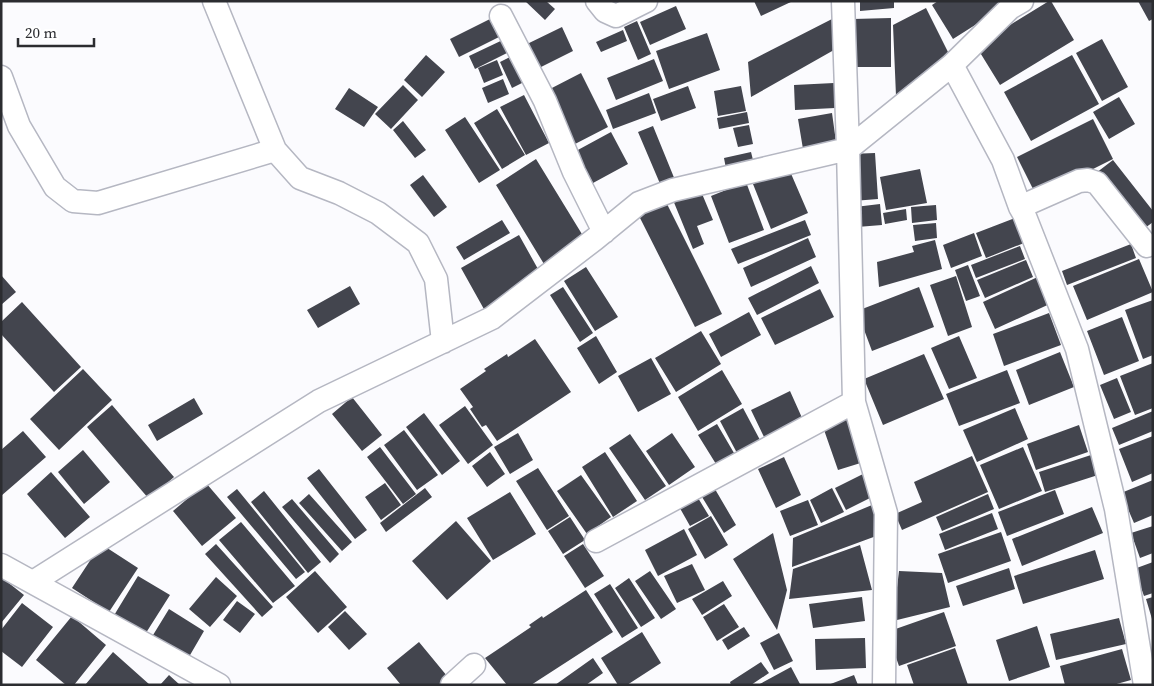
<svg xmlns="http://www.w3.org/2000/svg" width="1154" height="686" viewBox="0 0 1154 686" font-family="'Source Serif 4',serif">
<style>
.building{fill:#43454e}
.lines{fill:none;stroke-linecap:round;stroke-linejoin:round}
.street-casing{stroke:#b5b7c2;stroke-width:25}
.street{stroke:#fff;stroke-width:22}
</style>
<rect width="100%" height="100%" fill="#fbfbfe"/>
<path class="building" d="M525 1H546L555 9 545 20Z
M754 1H793L761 16Z
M860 1H894V8L860 11Z
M938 1H998L1002 8 953 39 932 5Z
M1049 1H1051L1074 40 1000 85 976 46Z
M1138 1H1153V19L1149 21Z
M676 6 686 29 650 45 640 22Z
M926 8 949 54 896 96 893 25Z
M494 17 503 35 459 57 450 39Z
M891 18V67H853V19Z
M832 19 841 46 751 97 748 62Z
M637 21 651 54 638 60 624 27Z
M562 27 573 51 537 69 525 45Z
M623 30 627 41 601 52 596 42Z
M707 33 720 70 669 89 656 51Z
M509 37 515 49 475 69 469 56Z
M1102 39 1128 87 1102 101 1076 53Z
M516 54 528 80 512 88 500 62Z
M426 55 445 72 422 97 404 80Z
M1072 55 1099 104 1031 141 1004 92Z
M654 59 663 81 616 100 607 78Z
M497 60 503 75 484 83 478 68Z
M581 73 608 127 575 144 548 90Z
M503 79 509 94 488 103 482 88Z
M834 83 835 108 795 110 794 85Z
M403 85 418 100 391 129 375 114Z
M688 86 696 108 661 121 653 99Z
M741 86 746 111 718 116 714 91Z
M349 88 378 107 364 127 335 109Z
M649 93 656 113 613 129 606 110Z
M524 95 549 143 526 155 500 107Z
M1119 97 1135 124 1109 139 1093 112Z
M497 109 525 155 502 169 474 123Z
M747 112 749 123 719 129 717 118Z
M832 113 837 149 804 155 798 119Z
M465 117 500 170 479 183 445 130Z
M1093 119 1113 159 1037 197 1017 157Z
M403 121 426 150 415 158 393 130Z
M749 125 753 144 738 147 733 128Z
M653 126 675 180 661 186 638 132Z
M611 132 628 164 593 183 576 151Z
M751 152 755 168 727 174 724 158Z
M875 153 878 199 853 201 850 154Z
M536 159 588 244 547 269 496 185Z
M1113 160 1153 211V222L1141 231 1096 173Z
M789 169 808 213 771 229 753 184Z
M920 169 927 203 886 210 880 177Z
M423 175 447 207 434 217 410 185Z
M746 182 764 230 729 243 711 196Z
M700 189 713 220 697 226 704 244 693 249 673 200Z
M665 200 722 314 695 327 638 214Z
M880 204 882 225 857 227 855 207Z
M936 205 937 220 912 223 911 207Z
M906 209 907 220 885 224 883 213Z
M1015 218 1024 243 986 258 976 233Z
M502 220 510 233 464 260 456 247Z
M805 220 811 235 738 264 731 249Z
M936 223 937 238 915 241 913 225Z
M974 233 982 256 951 268 943 245Z
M519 235 543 278 485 311 461 268Z
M808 238 816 257 751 287 743 268Z
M935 240 942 269 879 287 877 262 914 252 912 246Z
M1131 244 1136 258 1067 285 1062 271Z
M1020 246 1025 259 976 278 971 265Z
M1139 259 1153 292 1087 320 1073 286Z
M1026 260 1033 277 985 298 977 280Z
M968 265 980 296 966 301 955 270Z
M811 266 819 283 757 315 748 298Z
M586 267 618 317 595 331 564 281Z
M1 275 16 292 1 305Z
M1042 275 1054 302 995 329 983 302Z
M956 276 972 327 948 336 930 285Z
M350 286 360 304 318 328 307 310Z
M563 287 593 333 580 342 550 295Z
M919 287 934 327 872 351 857 311Z
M820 289 834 317 775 345 761 318Z
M1153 300V355L1143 359 1125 310Z
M22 302 81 367 54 392 1 334V322Z
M749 312 761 335 721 357 709 334Z
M1049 313 1061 345 1004 366 993 334Z
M1122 317 1139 361 1104 375 1087 331Z
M701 331 721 364 676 392 655 358Z
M596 336 617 372 599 384 577 348Z
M959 336 977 378 949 389 931 348Z
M535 339 571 392 497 441 486 425 482 427 470 409 473 407 460 389 486 371 484 369 507 354 508 357Z
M1060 352 1074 387 1029 405 1016 370Z
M924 354 944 399 883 425 864 379Z
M651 358 671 394 638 412 618 376Z
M1153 363V408L1135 415 1120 376Z
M83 369 112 400 59 450 30 419Z
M722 370 742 404 698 431 678 397Z
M1007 370 1020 403 959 426 946 394Z
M1117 378 1131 412 1114 419 1100 385Z
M790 391 803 420 765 439 751 410Z
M352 397 382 435 362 451 332 414Z
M194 398 203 414 157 441 148 425Z
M112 405 174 477 149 499 87 427Z
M465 406 493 445 468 464 439 425Z
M743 408 760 440 737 453 720 421Z
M1015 408 1028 439 977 462 963 430Z
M1153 411V431L1119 445 1112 428Z
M424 413 460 461 442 475 406 427Z
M852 417 867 461 838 470 823 427Z
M717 424 734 453 716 464 698 435Z
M1079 425 1088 452 1036 470 1027 444Z
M404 430 438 475 417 490 384 445Z
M23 431 46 457 1 496V450Z
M518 433 533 460 510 474 494 447Z
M672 433 695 467 669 485 646 451Z
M630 434 666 486 645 500 609 448Z
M1153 436V473L1132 482 1119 449Z
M380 447 416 494 403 504 367 457Z
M1023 447 1042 491 999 509 980 465Z
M83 450 110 482 84 504 58 472Z
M490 452 505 474 487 487 472 466Z
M605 452 637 501 613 517 582 467Z
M1091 455 1098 475 1045 492 1039 472Z
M972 456 988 492 902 530 895 514 922 502 914 482Z
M784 457 801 495 776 508 758 469Z
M538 468 569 516 547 530 516 481Z
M319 469 367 530 355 539 307 478Z
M51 472 90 517 65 538 27 494Z
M867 472 878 494 846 510 835 488Z
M581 475 611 517 587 534 557 491Z
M1153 480V515L1134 523 1121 493Z
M206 483 236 518 202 546 173 511Z
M385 483 401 505 381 520 365 497Z
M712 484 736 525 724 533 699 492Z
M425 488 432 497 386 532 380 523Z
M832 488 844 512 821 523 810 500Z
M237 489 305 572 296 579 227 497Z
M1055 490 1064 514 1007 536 998 512Z
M264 491 321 562 308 573 251 502Z
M510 492 536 534 493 560 467 518Z
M695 493 709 516 690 526 677 503Z
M309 494 352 542 342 551 299 503Z
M988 494 994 509 942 531 936 517Z
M292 499 339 554 330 563 282 507Z
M808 500 818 525 790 536 780 511Z
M872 505 879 535 792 567 793 538Z
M1092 507 1103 533 1022 566 1012 539Z
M992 513 998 529 945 550 939 534Z
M711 516 728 545 705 559 688 529Z
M570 517 585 540 563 554 548 531Z
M456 521 491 561 447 600 412 561Z
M241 522 295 586 273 603 219 540Z
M1153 526V553L1140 558 1131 533Z
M684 529 697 555 658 576 645 550Z
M1001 532 1011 561 948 583 938 554Z
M773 533 787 590 777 630 733 559Z
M101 544 138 568 109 612 72 588Z
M216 544 273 607 262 617 205 554Z
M583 544 604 576 585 588 564 556Z
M860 545 872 590 789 599 793 569Z
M1095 550 1104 579 1023 604 1014 576Z
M1153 562V593L1144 596 1134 569Z
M692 564 705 590 677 603 664 576Z
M1009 568 1015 589 963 606 956 586Z
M315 571 347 607 318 633 286 597Z
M650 571 676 609 661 619 635 581Z
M899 571 942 573 950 607 893 621Z
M138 576 170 595 144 636 113 617Z
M1 577 24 595 1 623Z
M216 577 237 596 210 627 189 609Z
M629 578 655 618 641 627 615 588Z
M723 581 732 596 702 615 692 599Z
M610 584 638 628 622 638 594 594Z
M586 590 613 632 531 685H507L485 658 531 627 529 625 542 616 543 618Z
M862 597 865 621 813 628 809 604Z
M1153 597V619H1152L1146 599Z
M237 601 255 614 240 633 223 620Z
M22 603 53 627 22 667 1 651V630Z
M724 604 739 627 717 641 703 617Z
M169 609 204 631 186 662 150 640Z
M345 611 367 634 349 650 328 627Z
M944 612 956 646 899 666 887 632Z
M72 616 106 645 74 685H66L36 660Z
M1119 618 1126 644 1056 660 1050 634Z
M1037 626 1050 667 1009 681 996 640Z
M744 627 750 636 728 650 722 640Z
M642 632 661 663 627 685H618L601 658Z
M779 633 793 661 774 670 760 643Z
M865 638 866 668 816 670 815 639Z
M419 642 452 682 448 685H401L387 668Z
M955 648 968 685H914L907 665Z
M1122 649 1131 680 1113 685H1065L1060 666Z
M113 652 150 685H85Z
M593 658 603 673 586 685H555Z
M761 662 769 673 751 685H731L730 682Z
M791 667 800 684 758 685Z
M169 675 180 685H160Z
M854 675 858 685H828Z"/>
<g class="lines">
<g class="street-casing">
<path id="street" d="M214 1 275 150 300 178 339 193 378 213 418 243 436 279 443 342
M597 1 605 11 616 16 646 1
M843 1 848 149 854 402 886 513 884 685
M501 16 545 101 574 172 604 232
M952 65 1003 160 1020 207 1024 214 1077 349 1116 509 1145 685
M1 77 19 126 55 187 73 201 98 203 275 150
M1020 207 1079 181 1088 180 1097 183 1147 246
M596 541 854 402
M1 565 219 685
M33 582 319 401 492 318 595 239 639 203 673 190 848 149 952 65 1010 8 1022 1
M452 685 474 665"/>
</g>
<use href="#street" class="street"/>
</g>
<rect width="1154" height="686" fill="none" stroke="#2b2c30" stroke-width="5"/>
<path d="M18 38v8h76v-8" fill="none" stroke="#2b2c30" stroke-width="2.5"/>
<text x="25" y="38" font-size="15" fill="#2b2c30" stroke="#ffffff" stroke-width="4" paint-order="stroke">20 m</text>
</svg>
